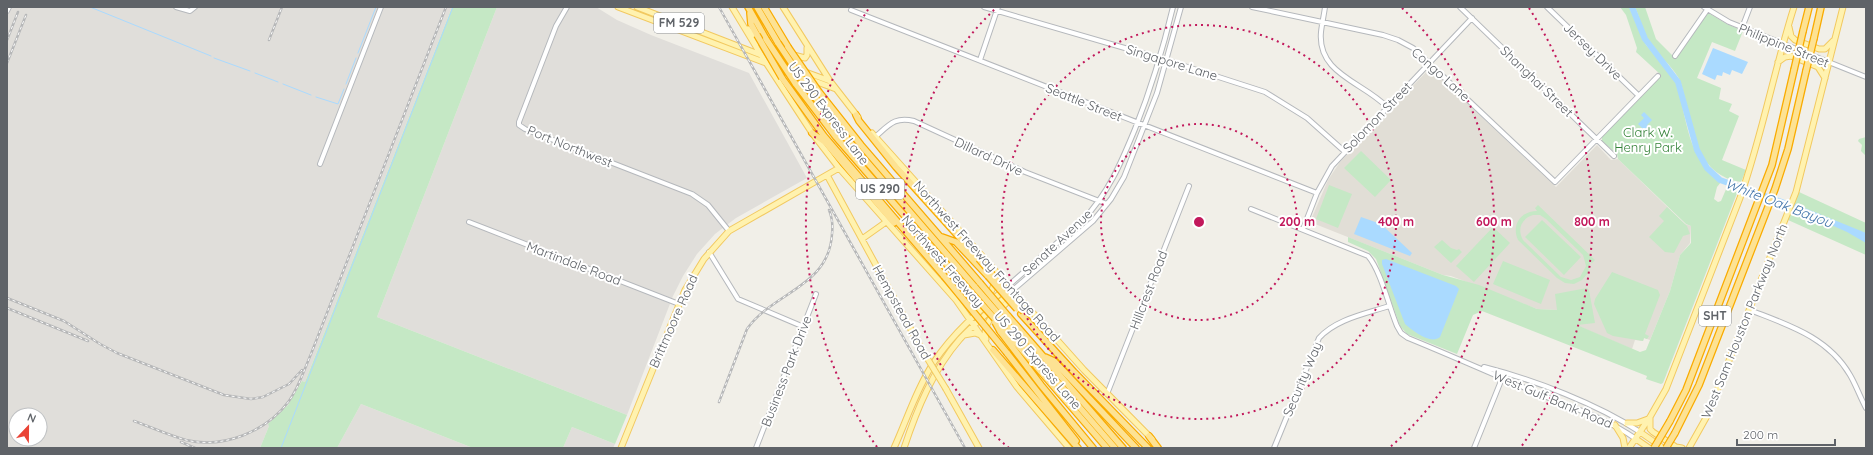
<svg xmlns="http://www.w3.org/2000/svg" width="1873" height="455" viewBox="0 0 1873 455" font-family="Quicksand,sans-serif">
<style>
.industrial{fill:#e0deda;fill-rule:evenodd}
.education{fill:#e1ded6}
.green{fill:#c5e8c5;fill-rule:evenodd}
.water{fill:#aadaff}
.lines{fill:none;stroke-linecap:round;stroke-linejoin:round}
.stream{stroke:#aadaff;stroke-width:1}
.river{stroke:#aadaff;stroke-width:6}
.minor-casing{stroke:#b5b8bc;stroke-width:6}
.major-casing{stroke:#f2c960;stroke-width:7}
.highway-casing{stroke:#f9ab00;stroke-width:8}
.minor{stroke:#fff;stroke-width:4}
.major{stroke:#fff2af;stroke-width:5}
.highway{stroke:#fde293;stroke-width:5.5}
.rail-casing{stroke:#b6b7b8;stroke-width:2.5}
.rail{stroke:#fff;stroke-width:1;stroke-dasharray:3;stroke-linecap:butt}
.major-bridge-casing{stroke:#f2c960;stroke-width:7;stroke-linecap:butt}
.highway-bridge-casing{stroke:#f9ab00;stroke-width:8;stroke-linecap:butt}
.major-bridge{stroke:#fff2af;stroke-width:5}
.highway-bridge{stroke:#fde293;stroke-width:5.5}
.ring{fill:none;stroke:#c2185b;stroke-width:2;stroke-dasharray:2 4}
.labels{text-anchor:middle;stroke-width:4;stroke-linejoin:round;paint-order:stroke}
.shield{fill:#fff;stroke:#8f9295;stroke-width:1}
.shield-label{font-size:12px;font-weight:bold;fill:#5f6368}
.street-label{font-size:13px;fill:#5f6368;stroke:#fff}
.park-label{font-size:13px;fill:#348238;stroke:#fff}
.water-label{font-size:14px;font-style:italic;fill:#4174aa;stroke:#fff}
.centre{fill:#c2185b;stroke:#fff;stroke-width:2}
.ring-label{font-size:12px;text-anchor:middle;font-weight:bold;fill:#c2185b;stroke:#fff;stroke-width:4;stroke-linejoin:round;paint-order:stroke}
</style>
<rect width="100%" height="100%" fill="#f1efe8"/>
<path class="industrial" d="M7 7H452L305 382 302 381 288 405 269 426 260 448H7ZM16 415H40V439H16Z
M497 7H596L617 20 651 35 749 73 807 178 736 218 715 234 697 254 683 276 673 296 627 415 377 317Z
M361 404 473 448H337Z
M572 427 615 444 613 448H563Z"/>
<path class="education" d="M1430 68 1556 187 1597 145 1611 160 1618 159 1685 224 1691 226 1690 243 1680 255 1670 291 1650 340 1644 338 1643 341 1635 340 1632 349 1571 323 1557 310 1537 309 1451 276 1443 275 1310 222 1328 180 1340 162Z"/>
<path class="green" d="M452 7H497L377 317 627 415 615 444 572 427 563 448H473L361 404 337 448H260L269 426 268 424 288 405 302 381 305 382Z
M1620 7H1629L1646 45 1671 74 1676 83C1689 123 1685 154 1721 182L1717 187 1714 199 1718 202 1721 201 1727 187 1739 188 1663 383 1661 384 1646 379 1647 376 1482 311 1473 315 1457 354 1407 334 1400 326 1376 259 1368 251 1348 242V237L1443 275 1479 285 1537 309 1557 310 1555 294 1587 288 1589 290 1595 323 1577 325 1640 352 1646 350 1670 291 1680 255 1691 243V226L1686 224 1618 159 1617 154 1602 141V137L1661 75 1636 52 1637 48 1626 15Z
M1635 7H1645L1656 39 1675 58 1707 14H1710L1727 24 1743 31 1735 51 1712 42 1697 78 1721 88 1719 99 1732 104 1729 111 1739 116 1722 160 1746 170 1741 182C1699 176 1693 134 1685 100 1683 92 1682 83 1678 77 1671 65 1660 57 1652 46 1643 35 1641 20 1635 7Z
M1866 137V156L1861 151 1862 145 1858 141 1859 139Z
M1361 151 1391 180 1375 197 1344 168Z
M1329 185 1352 194 1338 228 1316 219Z
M1799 192 1866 223V255L1788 220Z
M1538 205 1595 260 1592 263 1590 262 1588 273 1582 280 1574 284 1565 283 1557 278 1518 240C1511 225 1521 211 1537 211L1535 208ZM1533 215H1540L1546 219 1583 255 1586 266 1580 277 1571 280 1561 277 1523 240C1517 229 1521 219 1533 215Z
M1667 207 1687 226 1690 234 1683 236 1674 253 1665 252 1649 237 1664 221 1659 216Z
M1542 220 1581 257 1564 275 1525 237Z
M1493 227 1510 243 1474 282 1456 266Z
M1442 240 1451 248 1457 250 1459 249 1462 252 1451 263 1434 247Z
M1503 261 1550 280 1541 304 1493 284Z
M1612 272 1658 290 1660 295 1645 334 1649 336 1647 339 1644 338 1643 341 1613 336 1607 333 1594 304 1595 299Z"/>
<path class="water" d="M1713 48 1748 62 1742 74 1732 70 1730 75 1723 72 1722 76 1717 75 1715 80 1702 74Z
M1644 112 1652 120 1647 125 1650 128 1646 132 1638 124 1644 118 1641 115Z
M1795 204 1866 233V243L1847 232 1793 208Z
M1361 217 1381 224 1412 253 1410 256 1354 234Z
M1386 259 1456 286 1459 289 1440 337C1431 345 1413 331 1405 324L1382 264V260Z"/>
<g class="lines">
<path class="stream" d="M90 7 211 56
M358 53 376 7
M214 58 250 71
M255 73 278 82
M283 84 311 95
M346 84 356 58
M316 97 338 104 344 89
M281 448 453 7"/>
<path class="river" d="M1632 7 1645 39 1678 82 1697 150 1707 168 1720 180 1801 209"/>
<g class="minor-casing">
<path id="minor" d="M176 7 190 11 195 7
M567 7 556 26 519 122V125L525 129 692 194 708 205 729 231
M984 7 1166 60 1265 92 1307 118 1344 151
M1252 7 1383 35 1398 40 1413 48 1555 182 1658 76
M1325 7C1324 15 1322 23 1321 32 1317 74 1363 82 1387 107
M1460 7 1614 156
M1547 7 1638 95
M1704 7 1729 22 1866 77
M851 10 1317 193
M7 11 9 7
M1742 28 1750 7
M1675 56 1707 10
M980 60 998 7
M875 137C889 125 895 116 914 121L1025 172 1107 204
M320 164 381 7
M1251 209 1368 256C1381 271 1389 307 1397 326L1401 333 1408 338C1452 356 1495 375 1539 394 1573 408 1606 418 1636 439
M469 222 679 304
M1303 229 1317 193 1332 166 1472 18
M709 252 738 299 804 327
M1009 285 1082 221C1108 194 1121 163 1135 129 1151 89 1163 49 1173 7
M1013 290 1093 221 1111 199 1124 177 1157 93 1181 7
M1750 310C1788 325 1828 337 1850 375 1856 385 1860 397 1866 408
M1484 367C1535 380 1597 404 1640 432
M1107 394 1189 186
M756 448 816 294
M1274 448 1319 338C1336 319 1365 314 1389 306
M1474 448 1503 376"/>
</g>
<g class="major-casing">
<path id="major" d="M618 7 766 63
M637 7 761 55
M732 7 761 55 812 133 839 168 956 300 1017 387 1069 448
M783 7 830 81 858 117
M1789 27 1791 36 1795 40 1819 49H1825L1833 41
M748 29 758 42 764 46
M771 49 805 58 807 55V48
M770 59 830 81
M1778 62 1785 57 1791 56 1818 67 1825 78
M774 66 836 89
M872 133 1084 370 1152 439
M827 175 921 348
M862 239 886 222
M965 303H977L992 290 995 281
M964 335 975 333 983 336
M986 339C981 322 998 311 1009 301H1014
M946 389 979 448
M1650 418V429L1653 432 1676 447 1682 448
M1627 423H1637L1648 419
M1615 425 1623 438 1625 448
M1640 432 1663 448
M1636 439 1649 448
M621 448 685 290 704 259 729 231 839 168
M894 448C907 419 917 388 934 362 953 333 979 311 1005 289
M904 448C917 409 933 370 960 339 975 323 992 309 1008 295
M1629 448 1650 417 1666 389 1740 198C1762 136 1774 70 1794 7
M1689 448 1707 416 1796 192 1843 7"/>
</g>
<g class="highway-casing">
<path id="highway" d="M748 7 766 39
M757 7 778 43
M764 7 788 47
M750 13 751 24 757 35
M1803 31 1809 7
M1814 38 1821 7
M782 78 824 136 944 276
M795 83 836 137 970 291
M808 88 842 133 975 287
M819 92 861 145 980 283
M856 115 859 121 896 167 979 259
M812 133 825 142 894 223
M942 237 956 242 988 276
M1021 314 1074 372 1148 448
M1008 316 1123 448
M1008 325 1115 448
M1003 328 1107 448
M1000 331 1041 385 1093 448
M993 350 1078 448
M1007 353 1076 441
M1045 357 1054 361 1136 448
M1670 421 1686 390 1772 165 1794 70
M1675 433 1699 385 1775 189 1788 149 1806 71
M1149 436 1158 448"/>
</g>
<use href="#minor" class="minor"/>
<use href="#major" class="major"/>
<use href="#highway" class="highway"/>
<g class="rail-casing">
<path id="rail" d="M719 7 965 448
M7 40 18 12
M269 40 282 7
M7 63 26 15
M7 298 64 321 100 344 117 353 224 395 251 399 263 397 289 384 302 370
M7 308 88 341
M719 402 747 329C773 292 829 287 832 234 833 225 832 217 829 210
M134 421C151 427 168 435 186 440 223 449 266 432 289 401 299 387 304 370 311 354L446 7
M181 442 195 448"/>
</g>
<use href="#rail" class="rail"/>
<g class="major-bridge-casing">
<path id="major-bridge" d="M921 348 946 389"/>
</g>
<g class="highway-bridge-casing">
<path id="highway-bridge" d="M757 35 782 78
M766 39 795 83
M778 43 808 88
M788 47 819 92
M1794 70 1803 31
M1806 71 1814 38
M979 259 1024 312
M944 276 1007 353
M988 276 1017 309
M980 283 1008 316
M975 287 1008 325
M970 291 1003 328
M995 322 1000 331
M1654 448 1670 421
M1666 448 1675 433"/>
</g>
<use href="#major-bridge" class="major-bridge"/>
<use href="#highway-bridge" class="highway-bridge"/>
</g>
<g class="ring">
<circle cx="1199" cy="222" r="98"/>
<circle cx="1199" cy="222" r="197"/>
<path d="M1009 448A295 295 0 0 1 996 8M1402 8A295 295 0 0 1 1389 448"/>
<path d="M877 447A393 393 0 0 1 869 8M1529 8A393 393 0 0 1 1521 447"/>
</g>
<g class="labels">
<g class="shield">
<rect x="654" y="13" width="50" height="20" rx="3"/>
<rect x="856" y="179" width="48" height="20" rx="3"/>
<rect x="1699" y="306" width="32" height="20" rx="3"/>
</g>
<g class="shield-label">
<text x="679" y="27">FM 529</text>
<text x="880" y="193">US 290</text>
<text x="1715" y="320">SHT</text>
</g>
<g class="street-label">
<text transform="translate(1784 45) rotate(22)" y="5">Philippine Street</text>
<text transform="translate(1593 51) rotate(44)" y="5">Jersey Drive</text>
<text transform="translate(1172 62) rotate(17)" y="5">Singapore Lane</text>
<text transform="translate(1441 74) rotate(42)" y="5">Congo Lane</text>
<text transform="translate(1537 81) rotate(44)" y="5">Shanghai Street</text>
<text transform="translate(1084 102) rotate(22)" y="5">Seattle Street</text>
<text transform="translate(829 113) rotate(53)" y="5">US 290 Express Lane</text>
<text transform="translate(1377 117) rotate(-46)" y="5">Solomon Street</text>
<text transform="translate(570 146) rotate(22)" y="5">Port Northwest</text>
<text transform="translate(989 156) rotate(25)" y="5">Dillard Drive</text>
<text transform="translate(1057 242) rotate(-43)" y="5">Senate Avenue</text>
<text transform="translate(943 261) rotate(49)" y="5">Northwest Freeway</text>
<text transform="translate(987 261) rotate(48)" y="5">Northwest Freeway Frontage Road</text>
<text transform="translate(574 263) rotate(21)" y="5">Martindale Road</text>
<text transform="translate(1148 290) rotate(-69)" y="5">Hillcrest Road</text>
<text transform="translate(902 312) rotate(61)" y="5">Hempstead Road</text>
<text transform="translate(673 321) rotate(-66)" y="5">Brittmoore Road</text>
<text transform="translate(1744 321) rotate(-68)" y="5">West Sam Houston Parkway North</text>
<text transform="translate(1038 360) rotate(49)" y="5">US 290 Express Lane</text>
<text transform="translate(786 371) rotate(-69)" y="5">Business Park Drive</text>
<text transform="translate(1302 379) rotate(-67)" y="5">Security Way</text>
<text transform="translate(1553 399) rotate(23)" y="5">West Gulf Bank Road</text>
</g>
<g class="park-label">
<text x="1648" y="137">Clark W.<tspan x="1648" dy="15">Henry Park</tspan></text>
</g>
<g class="water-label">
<text transform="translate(1779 203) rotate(21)" y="5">White Oak Bayou</text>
</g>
</g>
<circle cx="1199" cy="222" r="6" class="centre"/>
<g class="ring-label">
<text x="1297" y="226">200 m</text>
<text x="1396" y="226">400 m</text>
<text x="1494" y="226">600 m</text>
<text x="1592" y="226">800 m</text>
</g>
<rect width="1873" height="455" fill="none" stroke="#5f6368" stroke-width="16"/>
<g transform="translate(28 427) rotate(22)"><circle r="19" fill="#ffffff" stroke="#bfc1c3"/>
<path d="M0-3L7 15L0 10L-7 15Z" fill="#ea4335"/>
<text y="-6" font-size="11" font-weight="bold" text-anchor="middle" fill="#5f6368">N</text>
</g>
<path d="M1737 439v6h98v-6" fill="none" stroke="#5f6368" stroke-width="2"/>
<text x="1743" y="439" font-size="12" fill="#5f6368" stroke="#ffffff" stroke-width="3" paint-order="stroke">200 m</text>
</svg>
